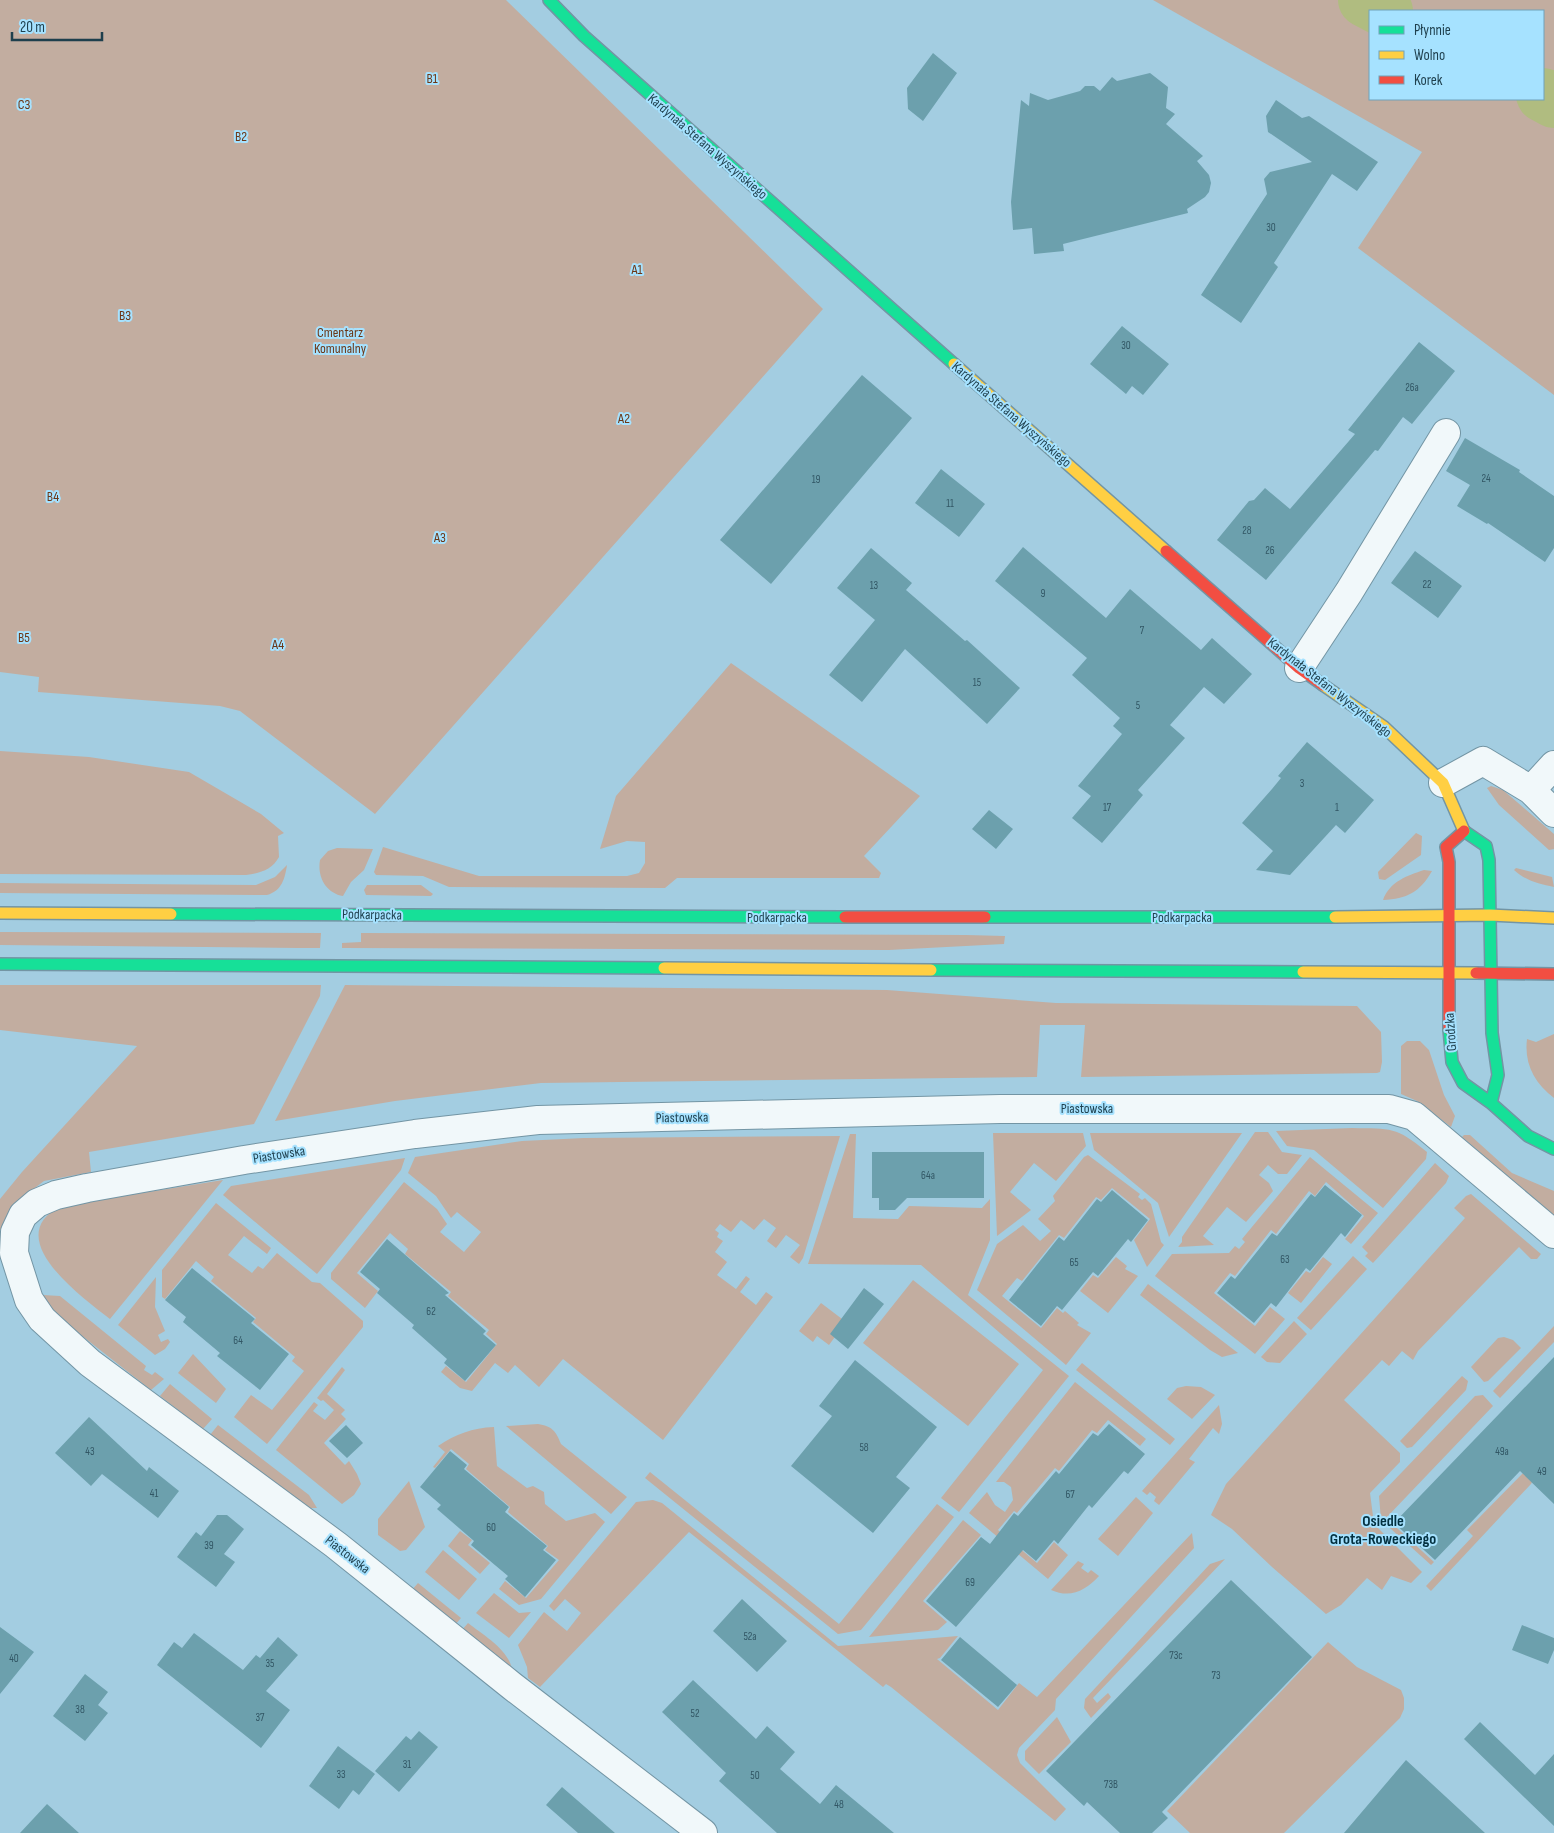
<svg xmlns="http://www.w3.org/2000/svg" width="1554" height="1833" viewBox="0 0 1554 1833" font-family="'Sofia Sans Condensed',sans-serif">
<style>
.green{fill:#c2ada0;fill-rule:evenodd}
.lines{fill:none;stroke-linecap:round;stroke-linejoin:round}
.river{stroke:#b0bc80;stroke-width:54}
.building{fill:#6ca0ad}
.street-casing{stroke:#7395a4;stroke-width:30}
.fast-casing{stroke:#7395a4;stroke-width:14}
.slow-casing{stroke:#7395a4;stroke-width:14}
.jam-casing{stroke:#7395a4;stroke-width:14}
.street{stroke:#f1f8fa;stroke-width:28}
.fast{stroke:#16e098;stroke-width:11}
.slow{stroke:#ffcf43;stroke-width:11}
.jam{stroke:#f24e42;stroke-width:11}
.labels{text-anchor:middle;stroke-width:4;stroke-linejoin:round;paint-order:stroke}
.number-label{font-size:11px;fill:#325765}
.park-label{font-size:14px;fill:#6b3616;stroke:#a6e2ff}
.street-label{font-size:14px;fill:#1e3f4d;stroke:#a6e2ff}
.quarter-label{font-size:16px;font-weight:bold;fill:#023040;stroke:#a6e2ff}
</style>
<rect width="100%" height="100%" fill="#a3cde1"/>
<path class="green" d="M0 0H506L823 309 375 814 240 711 220 706 38 692 39 677 0 672Z
M1153 0H1554V395L1358 248 1422 152ZM1370 11H1543V99H1370Z
M731 663 920 796 864 856 881 873 879 878H677L665 888 449 887 423 876 376 875 374 872 383 847 479 876H627L639 873 645 863V842L627 841 600 849 616 796Z
M0 751 89 757 189 772 261 814 284 833 278 836 279 857C272 870 260 873 246 875L0 874Z
M1491 786 1503 790 1554 834V849L1549 850 1499 805 1487 788Z
M1416 833 1422 836 1421 855 1385 880 1379 879 1378 872Z
M337 848 373 849 364 870 351 882 343 896C326 893 317 877 320 860L328 851Z
M287 865C285 878 282 891 267 895L0 893V883L256 885 275 877Z
M1516 868 1552 877 1554 887C1539 884 1526 881 1514 870Z
M1424 870 1432 871C1420 892 1407 899 1383 900 1390 881 1407 876 1424 870Z
M367 885H421L433 894 431 896 366 895 364 890Z
M0 932 321 933 320 948H298L0 945Z
M361 933 966 935 1005 936 1004 944 889 950 342 948V943L361 942Z
M0 985H321L320 996 254 1124 89 1152 91 1172 44 1181 15 1203 3 1228 0 1230V1199L22 1172 137 1046 0 1030Z
M345 985 887 990 1056 1003 1357 1006 1381 1032 1382 1062 1380 1072 1377 1073 1081 1077 1085 1025H1040L1037 1077 541 1083 395 1101 275 1121Z
M1554 1034V1098C1534 1083 1524 1063 1527 1039L1536 1042Z
M1407 1041H1420L1429 1050 1444 1095 1455 1116 1451 1127 1417 1101 1401 1094V1046Z
M1352 1128C1392 1129 1395 1126 1427 1152L1426 1159 1383 1208 1314 1150 1287 1146 1276 1131Z
M1255 1132H1268L1282 1152 1302 1155 1287 1174H1278L1268 1165 1259 1175 1269 1183 1273 1191 1246 1222 1227 1207 1203 1236 1214 1245 1178 1247 1182 1242V1237Z
M993 1133H1083L1086 1146 1056 1181 1034 1163 1010 1192 1031 1210 997 1236Z
M1090 1133H1242L1169 1237 1158 1203 1094 1150Z
M850 1134H856L853 1218 898 1219 909 1206 982 1208 990 1199V1240L968 1295 1069 1376 959 1512 941 1498 1043 1370 921 1265 808 1264Z
M1464 1135H1470L1512 1173 1554 1191V1216L1462 1137Z
M840 1136 803 1258 799 1264 790 1257 800 1245 786 1235 776 1248 767 1241 776 1228 764 1219 754 1230 741 1220 731 1232 720 1224 715 1230 719 1233 717 1237 723 1241 715 1252 727 1262 717 1275 736 1289 746 1276 750 1279 740 1292 756 1305 766 1292 773 1297 663 1440 563 1359 539 1387 515 1365 508 1373 495 1363 472 1391 460 1388 441 1372 446 1366 466 1382 497 1344 486 1334 489 1330 448 1296 451 1292 405 1254 408 1249 390 1233 357 1273 378 1291 365 1308 331 1279V1273L404 1182 437 1209 447 1224 440 1232 464 1252 481 1232 457 1212 451 1218 436 1196 408 1173 415 1157 522 1141 584 1138Z
M1088 1155 1140 1194 1138 1197 1142 1200 1145 1198 1151 1204 1161 1242 1164 1245 1147 1267 1134 1240 1150 1219 1112 1188 1101 1200 1096 1197 1064 1238 1059 1235 1022 1281 1017 1278 1002 1296 1041 1328 1057 1308 1063 1313 1065 1311 1079 1323 1077 1325 1091 1333 1066 1365 977 1290 997 1244 1023 1225 1040 1241 1051 1231 1038 1219 1055 1201 1053 1196 1084 1157Z
M1310 1157 1378 1213 1351 1244 1345 1239 1364 1216 1326 1182 1315 1196 1309 1191 1276 1234 1271 1230 1235 1276 1230 1273 1214 1293 1255 1326 1270 1307 1285 1319 1255 1354 1155 1276 1172 1254 1229 1253 1235 1246 1239 1249 1245 1242 1242 1239Z
M405 1158 401 1170 317 1274 223 1195 231 1186Z
M1435 1163 1449 1176 1446 1183 1373 1263 1365 1256 1368 1253 1362 1247Z
M223 1180 110 1319C79 1295 0 1237 61 1206Z
M1471 1194 1541 1254 1537 1259H1531L1519 1247 1418 1351 1413 1360 1402 1351 1389 1366 1382 1360 1344 1400 1400 1453V1462L1370 1493 1374 1524 1422 1572 1411 1583 1391 1576 1382 1590 1367 1578 1341 1605 1326 1614 1272 1567 1232 1529 1211 1515 1226 1484 1465 1218 1454 1208 1466 1196Z
M216 1203 271 1248 267 1254 244 1236 228 1255 252 1273 258 1266 263 1269 277 1253 312 1282 320 1283 363 1321V1327L267 1444 234 1417 251 1395 272 1410 304 1371 292 1361 295 1357 253 1322 256 1318 211 1281 214 1277 196 1261 165 1299 162 1297V1270Z
M1353 1256 1367 1269 1311 1330 1297 1318Z
M1116 1257 1127 1266 1125 1269 1138 1276 1108 1313 1080 1291 1093 1275 1098 1278Z
M1323 1257 1332 1264 1301 1303 1288 1293 1306 1271 1310 1273Z
M156 1277 155 1307 165 1331 158 1335 161 1342 168 1339 170 1342 165 1349 155 1355 118 1325Z
M913 1280 1019 1364 968 1426 863 1343Z
M1148 1284 1238 1353 1222 1357 1210 1350 1140 1295Z
M43 1295 60 1296 146 1366 144 1370 152 1375 155 1372 164 1379 151 1390 58 1317Z
M821 1303 846 1322 829 1345 817 1336 813 1342 799 1331Z
M1294 1321 1307 1334 1280 1363 1267 1362 1261 1357Z
M1554 1326V1342L1500 1398 1493 1391Z
M1504 1337 1513 1340 1521 1348 1488 1381 1484 1382 1471 1367 1498 1338Z
M193 1354 226 1389 216 1403 178 1373Z
M1082 1363 1175 1439 1170 1445 1076 1370Z
M342 1367 345 1370 327 1394 345 1410 341 1414 346 1419 324 1443 345 1465 349 1461 357 1474 361 1484 354 1495 342 1504 276 1450 314 1402 318 1405 313 1411 325 1420 334 1410 323 1400 321 1401 317 1398Z
M1462 1376 1468 1381 1466 1390 1412 1447 1407 1448 1400 1441Z
M1075 1382 1146 1439 1140 1446 1108 1420 1097 1433 1092 1430 1059 1471 1055 1468 1017 1513 1014 1511 998 1530 1037 1563 1054 1542 1068 1555 1048 1579 969 1513 987 1492 995 1505 1005 1512 1013 1500 1011 1487 1004 1482H996Z
M170 1384 212 1419 203 1429 160 1396Z
M1186 1386 1201 1387 1215 1395 1192 1419 1167 1399 1177 1388Z
M1483 1395 1493 1406 1386 1518 1434 1562 1431 1565 1381 1520 1379 1496 1475 1396Z
M1219 1405 1222 1424 1219 1434 1213 1428 1189 1459 1195 1462 1159 1505 1154 1501 1156 1497 1150 1492 1147 1495 1142 1491Z
M538 1424C552 1426 556 1431 561 1444L627 1497 611 1514 506 1426Z
M218 1425 309 1495 317 1508H310L210 1435Z
M494 1427 497 1466 527 1488 533 1486 544 1492 545 1504 566 1521 595 1513 605 1522 541 1599 519 1605 499 1589 505 1581 526 1598 559 1560 545 1550 548 1546 508 1512 510 1507 466 1469 469 1464 451 1449 435 1468 433 1467 445 1452 438 1446C456 1434 472 1428 494 1427Z
M1525 1471 1534 1478 1531 1484 1431 1591 1426 1586 1473 1536 1467 1530Z
M650 1472 839 1624 937 1504 954 1517 861 1630 838 1634 645 1478Z
M409 1481 425 1527 406 1550 400 1551 378 1535V1519Z
M1136 1497 1153 1513 1118 1556 1098 1539Z
M653 1500 662 1503 838 1646 958 1636 940 1658 937 1659 998 1710 1019 1683 1037 1697 1192 1533 1194 1548 1056 1699 1055 1710 1019 1748 1017 1755 1020 1763 1066 1809 1055 1821 891 1687 886 1684 883 1687 689 1532 540 1687 528 1678 527 1667 518 1645 544 1612 567 1631 581 1613 565 1599 554 1611 549 1606 636 1502Z
M963 1520 981 1535 923 1601 947 1622 938 1630 869 1637Z
M460 1531 472 1540 468 1545 490 1563 480 1574 448 1546Z
M443 1550 477 1579 459 1600 425 1572Z
M1225 1559 1093 1698 1097 1703 1108 1693 1111 1697 1091 1718 1084 1708 1085 1699 1210 1564Z
M1078 1561 1084 1564 1081 1568 1088 1573 1091 1570 1099 1576C1086 1590 1071 1599 1051 1590Z
M418 1583 461 1618 455 1625 411 1591Z
M494 1593 519 1613 531 1612 509 1638 476 1613Z
M468 1623C483 1635 508 1649 512 1669L462 1630Z
M1328 1642 1357 1667 1401 1690 1404 1698V1709L1400 1718 1284 1833H1190L1167 1811Z
M1057 1717 1071 1742 1039 1774 1025 1760V1751Z"/>
<g class="lines">
<path class="river" d="M1365 0 1386 11
M1543 95 1554 101"/>
</g>
<path class="building" d="M933 53 957 73 923 121 908 109 907 88Z
M1150 73 1168 87 1166 108 1175 114 1166 124 1203 156 1197 161 1209 175 1211 183 1209 192 1205 197 1187 209 1188 213 1063 244 1064 251 1034 254 1032 228 1013 230 1011 202 1021 100 1029 106 1030 93 1048 100 1080 91 1085 86H1094L1100 91 1112 77 1117 81Z
M1276 100 1302 118 1309 116 1378 162 1357 191 1332 174 1274 263 1278 267 1241 323 1201 295 1267 194 1264 179 1270 172 1312 162 1268 132 1266 116Z
M1122 326 1169 364 1143 395 1132 386 1126 394 1090 364Z
M1419 342 1455 371 1412 424 1403 417 1378 451 1375 450 1266 580 1217 540 1249 501 1254 500 1265 488 1290 509 1355 434 1348 430Z
M862 375 912 418 771 584 720 540Z
M1465 438 1520 470 1519 472 1554 496V548L1545 562 1488 523 1487 524 1457 506 1470 485 1446 471Z
M941 469 985 504 959 537 915 503Z
M1023 547 1106 618 1130 589 1201 650 1212 638 1252 674 1224 704 1204 687 1170 725 1185 738 1138 790 1143 795 1102 843 1072 818 1091 796 1078 786 1122 734 1113 726 1120 718 1072 675 1087 658 995 581Z
M871 548 912 583 906 590 965 641 967 640 1020 688 987 724 905 649 862 702 829 675 875 620 837 588Z
M1415 551 1462 586 1438 618 1391 583Z
M1307 742 1374 800 1345 833 1336 825 1290 875 1256 870 1273 851 1242 823 1272 789 1281 778 1278 776Z
M989 810 1013 829 996 849 972 829Z
M872 1152H984V1198H907L895 1210H879V1198H872Z
M1325 1185 1362 1215 1345 1237 1341 1233 1310 1271 1306 1268 1276 1307 1271 1303 1254 1323 1217 1293 1231 1276 1235 1279 1272 1233 1277 1236 1311 1194 1315 1197Z
M1112 1190 1148 1220 1131 1242 1128 1239 1098 1276 1093 1272 1062 1310 1057 1306 1041 1326 1009 1300 1059 1237 1064 1241 1097 1199 1101 1202Z
M387 1239 449 1293 445 1295 486 1331 483 1334 496 1345 465 1381 444 1363 447 1359 412 1328 414 1325 377 1293 380 1289 360 1272Z
M192 1268 255 1319 251 1323 289 1354 260 1390 217 1356 220 1353 183 1322 186 1317 165 1300Z
M864 1288 884 1304 848 1349 830 1334Z
M1554 1357V1504L1520 1471 1435 1560 1394 1523Z
M855 1360 937 1427 896 1477 910 1488 873 1533 791 1466 832 1416 819 1406Z
M89 1417 147 1471 149 1467 179 1491 158 1518 102 1474 91 1486 55 1453Z
M1109 1424 1145 1454 1128 1474 1124 1471 1092 1508 1089 1505 1058 1544 1054 1540 1036 1561 1023 1550 956 1627 926 1601 981 1537 990 1544 1014 1513 1018 1516 1056 1471 1059 1474 1093 1433 1098 1436Z
M346 1425 363 1443 347 1458 329 1441Z
M450 1451 467 1465 464 1469 509 1507 505 1512 547 1546 543 1550 556 1560 525 1597 505 1579 508 1576 471 1545 474 1541 437 1509 441 1505 420 1487Z
M217 1515H227L244 1529 224 1554 235 1562 216 1587 177 1557 196 1532 201 1536Z
M1231 1580 1312 1657 1162 1812 1168 1818 1152 1833H1120L1087 1802 1084 1806 1046 1771Z
M742 1599 787 1641 757 1672 713 1631Z
M1522 1625 1554 1638V1650L1548 1664 1512 1650Z
M0 1627 34 1652 0 1694Z
M194 1633 243 1670 256 1655 260 1658 278 1637 298 1655 266 1691 290 1710 261 1748 157 1665 174 1642 182 1648Z
M960 1637 1017 1685 998 1707 941 1660Z
M85 1674 108 1692 98 1705 108 1713 85 1741 53 1716Z
M693 1680 756 1739 767 1726 795 1752 780 1769 820 1804 836 1785 894 1833H777L719 1781 726 1773 662 1712Z
M1480 1722 1535 1775 1554 1754V1826L1464 1739Z
M419 1731 438 1747 399 1792 375 1771 406 1736 411 1740Z
M338 1746 375 1774 359 1795 353 1790 339 1809 309 1786Z
M1406 1760 1485 1833H1344Z
M562 1787 615 1833H578L546 1805Z
M47 1804 79 1833H20Z"/>
<g class="lines">
<g class="street-casing">
<path id="street" d="M1299 668 1349 592 1446 433
M1443 783 1483 761 1531 790 1554 813
M1531 790 1554 765
M703 1833 512 1686 336 1545 90 1363 42 1319 29 1300 14 1253 15 1232 23 1215 37 1203 56 1195 87 1188 244 1160 415 1134 538 1120 1000 1109H1389L1414 1116 1554 1234"/>
</g>
<g class="fast-casing">
<path id="fast" d="M549 0 584 36 954 364
M1464 831 1486 846 1489 860 1492 1033 1498 1075 1491 1103
M171 914 845 917
M985 917H1335
M0 964 664 968
M931 970 1303 972
M1449 1029 1452 1062 1463 1083 1491 1103 1528 1136 1554 1149"/>
</g>
<g class="slow-casing">
<path id="slow" d="M954 364 1166 551
M1323 685 1384 727 1443 783 1464 831
M0 913 171 914
M1335 917 1490 915 1554 918
M664 968 931 970
M1303 972 1476 973"/>
</g>
<g class="jam-casing">
<path id="jam" d="M1166 551 1299 668 1323 685
M845 917H985
M1476 973 1554 974
M1449 1029V862L1446 847 1464 831"/>
</g>
<use href="#street" class="street"/>
<use href="#fast" class="fast"/>
<use href="#slow" class="slow"/>
<use href="#jam" class="jam"/>
</g>
<g class="labels">
<g class="number-label">
<text x="1271" y="231">30</text>
<text x="1126" y="349">30</text>
<text x="1412" y="391">26a</text>
<text x="1486" y="482">24</text>
<text x="816" y="483">19</text>
<text x="950" y="507">11</text>
<text x="1247" y="534">28</text>
<text x="1270" y="554">26</text>
<text x="1427" y="588">22</text>
<text x="874" y="589">13</text>
<text x="1043" y="597">9</text>
<text x="1142" y="634">7</text>
<text x="977" y="686">15</text>
<text x="1138" y="709">5</text>
<text x="1302" y="787">3</text>
<text x="1107" y="811">17</text>
<text x="1337" y="811">1</text>
<text x="928" y="1179">64a</text>
<text x="1285" y="1263">63</text>
<text x="1074" y="1266">65</text>
<text x="431" y="1315">62</text>
<text x="238" y="1344">64</text>
<text x="864" y="1451">58</text>
<text x="90" y="1455">43</text>
<text x="1502" y="1455">49a</text>
<text x="1542" y="1475">49</text>
<text x="154" y="1497">41</text>
<text x="1070" y="1498">67</text>
<text x="491" y="1531">60</text>
<text x="209" y="1549">39</text>
<text x="970" y="1586">69</text>
<text x="750" y="1640">52a</text>
<text x="1176" y="1659">73c</text>
<text x="14" y="1662">40</text>
<text x="270" y="1667">35</text>
<text x="1216" y="1679">73</text>
<text x="80" y="1713">38</text>
<text x="695" y="1717">52</text>
<text x="260" y="1721">37</text>
<text x="407" y="1768">31</text>
<text x="341" y="1778">33</text>
<text x="755" y="1779">50</text>
<text x="1111" y="1788">73B</text>
<text x="839" y="1808">48</text>
</g>
<g class="park-label">
<text x="432" y="83">B1</text>
<text x="24" y="109">C3</text>
<text x="241" y="141">B2</text>
<text x="637" y="274">A1</text>
<text x="125" y="320">B3</text>
<text x="340" y="337">Cmentarz<tspan x="340" dy="16">Komunalny</tspan></text>
<text x="624" y="423">A2</text>
<text x="53" y="501">B4</text>
<text x="440" y="542">A3</text>
<text x="24" y="642">B5</text>
<text x="278" y="649">A4</text>
</g>
<g class="street-label">
<text transform="translate(708 146) rotate(41)" y="5">Kardynała Stefana Wyszyńskiego</text>
<text transform="translate(1012 414) rotate(41)" y="5">Kardynała Stefana Wyszyńskiego</text>
<text transform="translate(1330 687) rotate(38)" y="5">Kardynała Stefana Wyszyńskiego</text>
<text transform="translate(372 914) rotate(1)" y="5">Podkarpacka</text>
<text x="777" y="922">Podkarpacka</text>
<text x="1182" y="922">Podkarpacka</text>
<text transform="translate(1450 1032) rotate(-94)" y="5">Grodzka</text>
<text x="1087" y="1113">Piastowska</text>
<text transform="translate(682 1117) rotate(-1)" y="5">Piastowska</text>
<text transform="translate(279 1154) rotate(-9)" y="5">Piastowska</text>
<text transform="translate(348 1554) rotate(38)" y="5">Piastowska</text>
</g>
<g class="quarter-label">
<text x="1383" y="1526">Osiedle<tspan x="1383" dy="18">Grota-Roweckiego</tspan></text>
</g>
</g>
<rect x="1369" y="10" width="175" height="90" fill="#a6e2ff" stroke="#70a1b8"/>
<rect x="1379" y="26" width="25" height="8" fill="#16e098" stroke="#70a1b8"/>
<text x="1414" y="35" font-size="15" fill="#1e3f4d">Płynnie</text>
<rect x="1379" y="51" width="25" height="8" fill="#ffcf43" stroke="#70a1b8"/>
<text x="1414" y="60" font-size="15" fill="#1e3f4d">Wolno</text>
<rect x="1379" y="76" width="25" height="8" fill="#f24e42" stroke="#70a1b8"/>
<text x="1414" y="85" font-size="15" fill="#1e3f4d">Korek</text>
<path d="M12 32v8h90v-8" fill="none" stroke="#1e3f4d" stroke-width="2.5"/>
<text x="20" y="32" font-size="15" fill="#1e3f4d" stroke="#a6e2ff" stroke-width="4" paint-order="stroke">20 m</text>
</svg>
